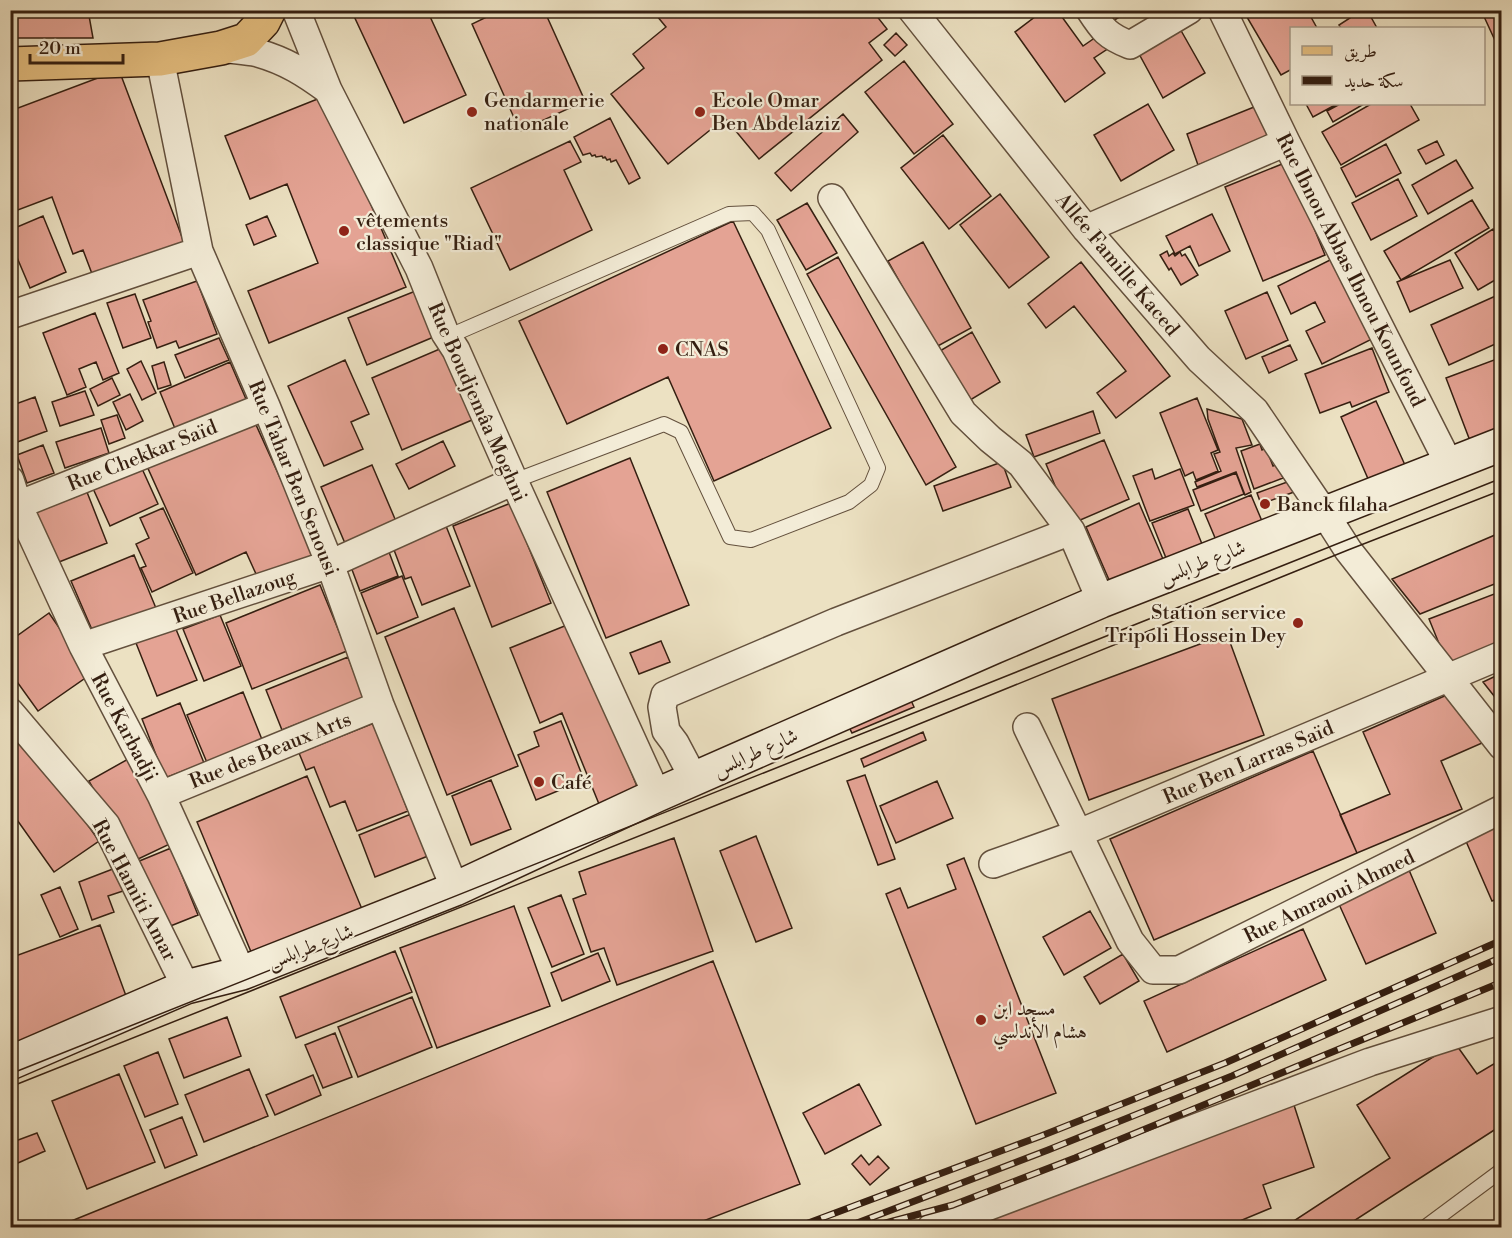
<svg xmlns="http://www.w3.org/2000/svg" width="1512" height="1238" viewBox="0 0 1512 1238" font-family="'Libre Bodoni',Amiri,serif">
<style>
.building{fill:#e4a394;stroke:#351f11;stroke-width:1.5}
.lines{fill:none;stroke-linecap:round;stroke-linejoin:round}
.service-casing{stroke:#63503d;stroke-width:16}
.minor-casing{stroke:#63503d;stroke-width:30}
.secondary-casing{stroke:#351f11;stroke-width:36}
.primary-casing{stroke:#351f11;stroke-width:36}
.service{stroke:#f3ecd7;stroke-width:14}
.minor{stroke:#f3ecd7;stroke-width:27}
.secondary{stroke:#f3ecd7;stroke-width:33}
.primary{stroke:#e6c081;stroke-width:33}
.tram{stroke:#351f11;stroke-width:1.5}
.rail-casing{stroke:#351f11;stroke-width:7}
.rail{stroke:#f3ecd7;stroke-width:4.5;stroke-dasharray:14;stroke-linecap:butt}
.poi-dot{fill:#8f2418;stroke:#f3ecd7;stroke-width:2}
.labels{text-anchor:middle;stroke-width:4.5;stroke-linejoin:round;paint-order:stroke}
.poi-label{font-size:20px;fill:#351f11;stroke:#f3ecd7;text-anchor:start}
.street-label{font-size:20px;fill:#351f11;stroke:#f3ecd7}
</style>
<rect width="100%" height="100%" fill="#ece1c2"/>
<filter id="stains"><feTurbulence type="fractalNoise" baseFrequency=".00333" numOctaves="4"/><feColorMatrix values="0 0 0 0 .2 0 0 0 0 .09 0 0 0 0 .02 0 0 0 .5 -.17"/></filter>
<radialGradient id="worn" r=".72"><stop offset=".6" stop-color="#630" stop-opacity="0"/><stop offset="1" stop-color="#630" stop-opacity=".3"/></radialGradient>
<path class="building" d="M10 10H88L93 38H10Z
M360 10H427L466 95 404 123 353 14Z
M501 10H544L585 101 520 131 472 24Z
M652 10H872L887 29 869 43 882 60 759 159 725 118 668 164 611 94 644 68 633 54 666 27Z
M1044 10H1057L1083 46 1099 35 1109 48 1094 58 1105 73 1065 102 1015 32Z
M1100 10H1131L1108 24Z
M1248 10H1307L1317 28H1292V69L1281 75 1244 12Z
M1346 10H1367L1377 28H1341L1339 25 1350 18Z
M1481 10H1502V45L1498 47Z
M1179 27 1205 73 1163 98 1138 52Z
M896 33 907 45 895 56 884 45Z
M904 61 953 124 914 154 865 92Z
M119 70 185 245 94 279 83 250 73 254 52 197 10 213V111Z
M325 96 406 287 269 343 248 291 318 263 287 184 250 199 225 136Z
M1148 104 1174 150 1121 181 1094 135Z
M1306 104H1337L1313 117Z
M1340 104H1364L1333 122 1327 111Z
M1371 104H1410L1419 120 1341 165 1322 132Z
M1259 105 1272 136 1198 165 1187 134Z
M843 114 858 132 791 191 775 173Z
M610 118 640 178 629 184 616 160 611 162 610 159 607 160 605 157 603 158 602 156 596 157 595 155 592 156 590 153 583 155 574 137Z
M943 135 991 196 949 229 901 168Z
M570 141 581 162 564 170 592 230 510 270 471 188Z
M1437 141 1444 155 1426 164 1418 150Z
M1386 144 1401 173 1356 197 1341 168Z
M1456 160 1473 188 1428 214 1412 185Z
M1287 162 1325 255 1263 281 1225 187Z
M1398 179 1417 216 1371 240 1352 203Z
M1000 194 1049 257 1009 288 960 225Z
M1472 200 1489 228 1401 280 1384 251Z
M807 203 837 253 806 270 777 220Z
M1212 214 1230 251 1199 266 1190 246 1175 254 1166 236Z
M43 216 66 272 30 288 10 241V230Z
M267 216 276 236 254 245 246 225Z
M733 221 831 428 714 481 668 377 567 424 519 321Z
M1493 229 1502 242V251L1496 254 1502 262V276L1478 290 1455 253Z
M923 242 971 328 936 347 888 261Z
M1167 251 1169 256 1173 253 1175 256 1180 252 1182 256 1185 254 1198 275 1181 285 1171 268 1169 270 1160 255Z
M838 257 956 467 926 485 807 274Z
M1334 258 1374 338 1322 364 1306 331 1325 322 1315 302 1291 314 1278 286Z
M1450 260 1463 288 1410 312 1397 282Z
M1081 262 1170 376 1116 418 1097 393 1126 371 1074 306 1046 328 1028 304Z
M197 281 217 334 179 348 176 341 157 348 148 322 151 321 143 300Z
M418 290 436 336 367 365 348 318Z
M1267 292 1288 340 1246 359 1225 311Z
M135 294 151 338 123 348 107 303Z
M1500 294 1502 297V341L1449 365 1431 325Z
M95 313 119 373 103 380 96 362 79 369 86 387 67 395 43 333Z
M972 332 1000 382 962 405 933 355Z
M219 338 229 360 185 378 175 355Z
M1290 345 1297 360 1269 373 1262 357Z
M442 348 472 420 402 450 372 378Z
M1372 348 1389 392 1352 407 1350 402 1320 413 1305 374Z
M1502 357V434L1472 446 1446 378Z
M345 360 369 414 351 422 363 449 324 466 288 386Z
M141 361 156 393 142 400 127 369Z
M164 362 171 385 158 389 152 366Z
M230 362 249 406 178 436 160 392Z
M112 378 120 395 98 406 90 389Z
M85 391 94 415 60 426 52 402Z
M130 394 143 421 126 430 113 402Z
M35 397 47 431 12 444 10 440V406Z
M1197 398 1218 450 1211 453 1218 471 1196 480 1193 472 1185 476 1160 413Z
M1376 401 1405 465 1369 481 1341 417Z
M1207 409 1242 419 1252 445 1236 448 1251 492 1245 495 1236 472 1197 487 1195 482 1221 471 1214 454 1220 452 1208 419Z
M1093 411 1100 433 1034 457 1026 435Z
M117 415 125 438 109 444 101 420Z
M252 416 317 559 261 585 246 552 196 575 146 464Z
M101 428 109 453 65 468 56 442Z
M1104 440 1129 499 1071 524 1046 464Z
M443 441 455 466 409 489 396 464Z
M1260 444 1262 450 1266 448 1273 466 1278 464 1283 478 1254 489 1241 451Z
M43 445 54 473 27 483 17 455Z
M630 458 689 605 606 638 547 492Z
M139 462 158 504 110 526 91 484Z
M1002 462 1011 487 943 511 934 486Z
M372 465 398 526 347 548 321 487Z
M1152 469 1155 479 1180 469 1194 505 1150 521 1133 476Z
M1236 473 1244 494 1201 511 1193 490Z
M1290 481 1294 492 1261 504 1257 493Z
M85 487 107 543 54 564 31 508Z
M1251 495 1267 533 1221 552 1205 514Z
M511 503 551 603 492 627 453 526Z
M1139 503 1166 566 1113 589 1086 527Z
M163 508 193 573 152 592 141 568 146 566 136 544 149 538 140 518Z
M1188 509 1204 549 1168 563 1152 523Z
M444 521 470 586 422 605 411 577 405 579 391 542Z
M1502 532V581L1420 614 1392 579Z
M386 544 398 576 360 591 348 559Z
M134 555 158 613 96 639 71 581Z
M402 576 418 617 377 634 361 593Z
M320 585 347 651 252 689 226 623Z
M1502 591V647L1449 668 1429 619Z
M454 608 518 766 447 795 385 637Z
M49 613 91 674 38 711 10 672V641Z
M220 615 241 666 204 681 183 629Z
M173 622 197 680 157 696 134 638Z
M572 623 638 789 599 804 562 713 540 723 510 648Z
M1227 634 1264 735 1089 800 1052 699Z
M661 641 670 662 639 674 630 653Z
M348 657 364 698 282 730 266 690Z
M1502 673V706L1483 682Z
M243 692 263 742 208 765 187 715Z
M1449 694 1489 740 1441 761 1462 809 1357 853 1340 815 1390 794 1363 732Z
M910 698 914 707 852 733 848 725Z
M180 703 204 763 165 778 142 719Z
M561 721 584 780 536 800 518 755 539 746 534 732Z
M374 723 408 811 357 831 345 801 330 807 314 767 306 770 299 753Z
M21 730 99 841 54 872 10 810V738Z
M923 732 926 740 864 767 861 759Z
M1313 751 1357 853 1154 940 1110 839Z
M130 758 174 842 134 861 89 781Z
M865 775 895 859 878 865 847 781Z
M307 776 364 914 254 959 197 822Z
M491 780 511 829 471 845 452 796Z
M937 781 953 818 896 843 880 806Z
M411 814 428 856 375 877 359 835Z
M1502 823V897L1492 901 1465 839Z
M756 836 792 928 756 942 720 851Z
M674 838 713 951 617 985 604 948 591 952 573 899 586 894 579 872Z
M171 848 198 915 163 929 137 862Z
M964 858 1056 1093 976 1124 886 894 900 888 908 908 956 889 947 865Z
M118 867 126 890 108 896 114 912 92 920 79 882Z
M1409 870 1436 933 1366 964 1338 902Z
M60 887 78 929 60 937 41 895Z
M561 895 584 954 552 967 528 908Z
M514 906 550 1006 437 1048 400 948Z
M1090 911 1111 948 1064 975 1043 937Z
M100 925 129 1004 10 1048V958Z
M1303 929 1326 980 1167 1052 1144 1001Z
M395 951 412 992 296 1038 280 997Z
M598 953 610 981 562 1001 551 973Z
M1123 954 1139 981 1100 1004 1084 977Z
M713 961 800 1184 685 1228H54Z
M412 997 432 1047 358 1077 338 1027Z
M227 1017 241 1056 184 1078 169 1039Z
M335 1033 352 1077 323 1088 305 1045Z
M1455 1043 1477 1074 1502 1059V1125L1343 1228H1283L1390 1158 1357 1105Z
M158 1052 178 1104 145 1117 124 1066Z
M249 1069 268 1116 204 1142 185 1095Z
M119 1074 155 1162 87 1189 52 1101Z
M313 1075 321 1095 275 1115 266 1095Z
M859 1084 881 1125 825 1154 803 1113Z
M1293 1102 1314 1167 1263 1185 1271 1208 1223 1228H950Z
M182 1117 197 1155 165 1168 150 1130Z
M37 1133 45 1151 18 1163 10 1146V1143Z
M861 1155 869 1165 878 1156 889 1168 870 1185 852 1164Z"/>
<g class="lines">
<g class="service-casing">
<path id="service" d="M447 337 729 214 753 213 768 230 878 468 871 485 849 502 751 540 730 537 681 432 664 424 514 481
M1424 1228 1502 1170"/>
</g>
<g class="minor-casing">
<path id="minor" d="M296 10 328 90 419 268 445 333 456 350 514 481 657 795
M912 10 1086 229 1199 359 1255 411 1325 514 1348 550 1502 746
M1090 10C1103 30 1107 36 1130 45L1189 10
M1222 10 1286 142 1449 464
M221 48C233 50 246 50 258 53 286 61 305 73 328 90
M160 59 199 251 266 406 330 564 380 705 455 889
M832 198 963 413 990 439 1021 464 1071 531 1101 601
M1086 229 1286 142
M10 315 199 251
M10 480 18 505 83 646 161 795 242 973
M18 505 266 406
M83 646 330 564 514 481
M10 712 106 825 186 987
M1027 727 1130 941 1153 970H1179L1502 809
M694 779 675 743 666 731 662 707 665 695 836 622 1071 531
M161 795 380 705
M993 864 1077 834 1502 655
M931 1228 1370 1062 1502 1020"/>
</g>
<g class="secondary-casing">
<path id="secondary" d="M10 1063 186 987 242 973 455 889 657 795 994 647 1101 601 1502 444"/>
</g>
<g class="primary-casing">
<path id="primary" d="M10 64 160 59 221 48 246 40 263 22 269 10"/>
</g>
<use href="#service" class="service"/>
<use href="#minor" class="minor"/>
<use href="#secondary" class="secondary"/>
<use href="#primary" class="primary"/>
<path class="tram" d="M10 1074 1502 478
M10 1087 892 735 1348 550 1502 490"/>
<g class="rail-casing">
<path id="rail" d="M795 1228 1041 1136 1225 1063 1502 940
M844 1228 1048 1150 1232 1076 1502 957
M867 1228 953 1205 1075 1158 1502 982"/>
</g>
<use href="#rail" class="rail"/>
</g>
<g class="poi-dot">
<circle cx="472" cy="112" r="6"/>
<circle cx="700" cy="112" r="6"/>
<circle cx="344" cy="231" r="6"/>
<circle cx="663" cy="349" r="6"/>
<circle cx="1265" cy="504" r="6"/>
<circle cx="1298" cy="623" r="6"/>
<circle cx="539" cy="782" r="6"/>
<circle cx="981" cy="1020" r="6"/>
</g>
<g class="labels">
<g class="poi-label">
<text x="484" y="107">Gendarmerie<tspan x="484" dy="23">nationale</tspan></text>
<text x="712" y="107">Ecole Omar<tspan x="712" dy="23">Ben Abdelaziz</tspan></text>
<text x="356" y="227">vêtements<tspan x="356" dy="23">classique "Riad"</tspan></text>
<text x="675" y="356">CNAS</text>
<text x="1277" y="511">Banck filaha</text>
<text x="1286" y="619" text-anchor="end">Station service<tspan x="1286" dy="23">Tripoli Hossein Dey</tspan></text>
<text x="551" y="789">Café</text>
<text x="993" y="1015">مسجد ابن<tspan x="993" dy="23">هشام الأندلسي</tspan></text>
</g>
<g class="street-label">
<text transform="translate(1118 264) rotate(50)" y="7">Allée Famille Kaced</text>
<text transform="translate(1351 270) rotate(63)" y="7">Rue Ibnou Abbas Ibnou Kounfoud</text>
<text transform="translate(478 402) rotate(66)" y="7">Rue Boudjemâa Moghni</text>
<text transform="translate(142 455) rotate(-22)" y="7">Rue Chekkar Saïd</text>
<text transform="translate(294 478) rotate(68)" y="7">Rue Tahar Ben Senousi</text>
<text transform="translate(1202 562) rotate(-21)" y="7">شارع طرابلس</text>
<text transform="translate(234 596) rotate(-19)" y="7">Rue Bellazoug</text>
<text transform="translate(125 727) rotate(62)" y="7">Rue Karbadji</text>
<text transform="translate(270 750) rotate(-22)" y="7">Rue des Beaux Arts</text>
<text transform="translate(755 752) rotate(-24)" y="7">شارع طرابلس</text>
<text transform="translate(1248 762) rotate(-23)" y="7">Rue Ben Larras Saïd</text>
<text transform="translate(135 890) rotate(62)" y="7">Rue Hamiti Amar</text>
<text transform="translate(1329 896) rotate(-26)" y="7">Rue Amraoui Ahmed</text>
<text transform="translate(310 946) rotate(-21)" y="7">شارع طرابلس</text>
</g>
</g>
<rect width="1512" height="1238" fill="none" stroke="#ece1c2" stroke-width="36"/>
<rect x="12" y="12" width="1488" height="1214" fill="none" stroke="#351f11" stroke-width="3"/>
<rect x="18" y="18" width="1476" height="1202" fill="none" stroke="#351f11" stroke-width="1.5"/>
<rect x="1290" y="27" width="195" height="78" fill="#f3ecd7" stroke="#a79a88" stroke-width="1.5"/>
<rect x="1302" y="46" width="30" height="9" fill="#e6c081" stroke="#a79a88" stroke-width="1.5"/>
<text x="1344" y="57" font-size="18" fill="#351f11">طريق</text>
<rect x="1302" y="76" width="30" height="9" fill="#351f11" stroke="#a79a88" stroke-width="1.5"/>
<text x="1344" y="87" font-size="18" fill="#351f11">سكة حديد</text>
<path d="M30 54v9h93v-9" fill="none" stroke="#351f11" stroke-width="3"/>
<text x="39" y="54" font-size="18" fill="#351f11" stroke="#f3ecd7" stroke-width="4.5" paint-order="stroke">20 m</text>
<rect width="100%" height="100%" filter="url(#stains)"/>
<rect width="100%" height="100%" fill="url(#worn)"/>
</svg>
